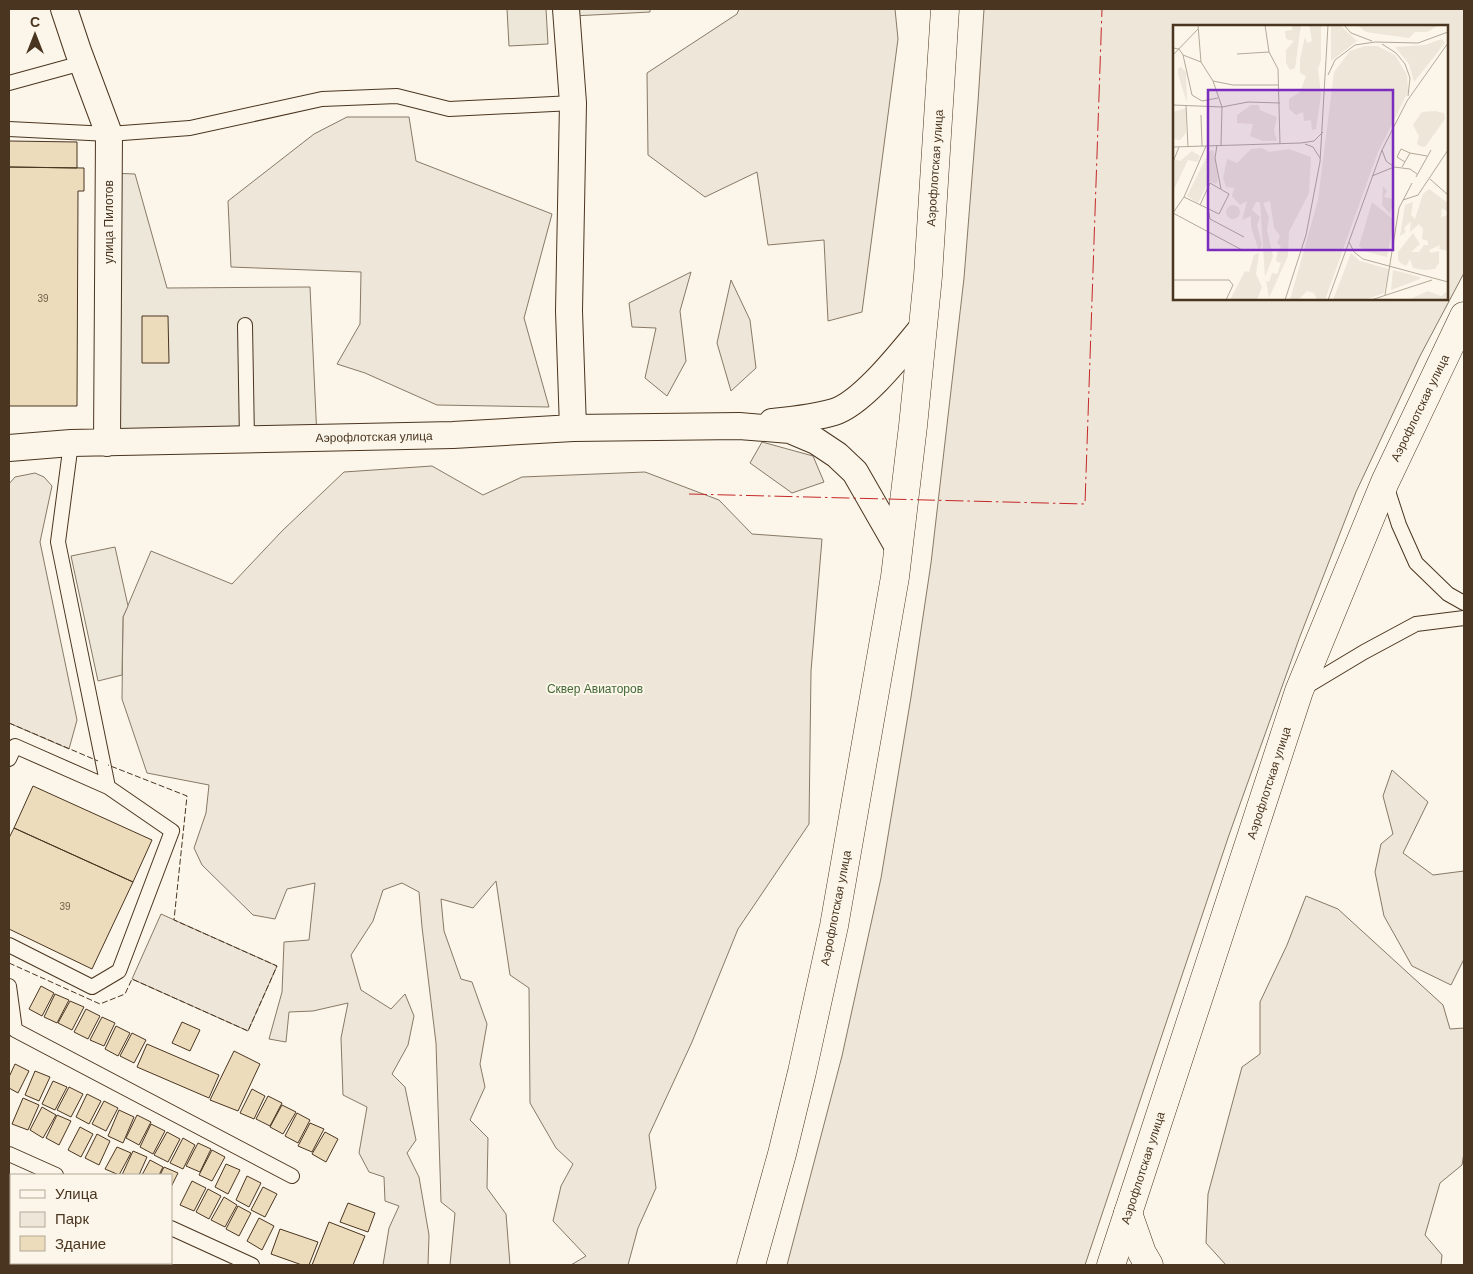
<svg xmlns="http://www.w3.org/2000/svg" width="1473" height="1274" viewBox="0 0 1473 1274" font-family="Helvetica,sans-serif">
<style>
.green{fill:#ede6d9;stroke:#887966;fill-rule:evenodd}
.parking{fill:#ede7d9;stroke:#887966}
.building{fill:#ecdcbc;stroke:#4a3520}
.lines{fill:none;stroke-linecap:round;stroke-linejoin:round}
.service-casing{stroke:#4a3520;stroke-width:16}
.minor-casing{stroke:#4a3520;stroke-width:28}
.tertiary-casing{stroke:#4a3520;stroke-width:29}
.primary-casing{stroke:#4a3520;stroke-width:29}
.service{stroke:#fbf6e9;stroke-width:14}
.minor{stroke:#fbf6e9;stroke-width:26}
.tertiary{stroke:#fbf6e9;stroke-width:28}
.primary{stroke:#fbf6e9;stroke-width:28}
.fence{stroke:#4a3520;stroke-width:1;stroke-dasharray:6 2.5;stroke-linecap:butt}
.wall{stroke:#4a3520;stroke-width:2.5}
.power{stroke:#c62828;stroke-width:1;stroke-dasharray:18 4 2.5 4;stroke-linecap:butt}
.labels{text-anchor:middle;stroke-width:4;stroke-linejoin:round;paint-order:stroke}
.number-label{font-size:10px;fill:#725f47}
.street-label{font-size:12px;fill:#4a3520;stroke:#fbf6e9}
.park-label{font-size:12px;fill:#436837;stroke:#fbf6e9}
.inset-road{fill:none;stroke:#b4a999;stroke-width:1}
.view{fill:#7b2cbf;fill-opacity:0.15;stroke:#7b2cbf;stroke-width:2.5}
.inset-edge{fill:none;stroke:#4a3520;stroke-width:2.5}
</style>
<rect width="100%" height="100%" fill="#fbf6e9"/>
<path class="green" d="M739 9H895L898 39 862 312 828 321 824 240 768 245 757 172 705 197 648 155 647 73 737 14Z
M984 9H1464V273L1420 356 1356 492 1299 639 1229 835 1085 1265H787L842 1056 881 878 911 697 931 563 964 278 978 102ZM1174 26H1447V299H1174Z
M347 117H409L416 161 552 214 524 318 549 407 437 405 365 373 337 364 360 324 361 272 231 267 228 201 314 134Z
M691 272 680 311 686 361 667 396 645 378 656 328 632 327 629 303Z
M731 280 750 320 756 368 731 391 717 343Z
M762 442 813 456 824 482 792 493 750 463Z
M432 466 483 495 522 477 645 472 719 500 752 534 822 539 811 671 809 824 738 929 692 1042 649 1135 656 1188 638 1228 628 1265H571L586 1256 553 1221 561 1186 573 1164 556 1148 530 1103 529 988 510 975 496 881 473 908 441 899 444 931 461 979 472 982 487 1024 480 1064 485 1087 470 1120 488 1138 487 1188 506 1214 510 1265H450L455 1213 441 1202 436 1043 422 927 419 892 402 883 383 890 373 921 351 955 361 990 391 1009 405 994 414 1016 408 1045 392 1074 405 1087 416 1140 407 1153 419 1177 429 1235 428 1265H383L389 1228 399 1206 385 1201 384 1177 369 1172 359 1153 367 1107 343 1095 341 1038 348 1003 313 1011 289 1012 286 1042 269 1039 282 992 284 942 309 940 315 883 287 889 275 919 253 915 202 865 194 848 206 813 209 785 147 773 122 699 123 617 151 551 232 584 282 531 344 472Z
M35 473 44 477 52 486 40 542 77 720 69 749 9 723V484L15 477Z
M1392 770 1428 802 1403 853 1433 875 1464 871V959L1451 985 1412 966 1384 916 1375 872 1381 844 1393 834 1383 796Z
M1306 896 1338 909 1443 1005 1450 1029 1464 1028V1153L1462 1165 1440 1183 1425 1235 1442 1255 1441 1265H1226L1206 1243 1208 1194 1242 1067 1260 1054V1002L1287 945Z
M161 914 277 966 248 1031 132 979Z"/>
<path class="parking" d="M507 9H546L548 44 509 46Z
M573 9H650V12L573 16Z
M109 173 135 174 167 288 310 287 317 438 107 443Z
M115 547 128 606 123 617 122 675 98 681 71 556Z"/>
<path class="building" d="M9 141 77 142V168L9 167Z
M9 167 84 168V191H78L77 406H9Z
M142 316H168L169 363H142Z
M33 786 152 840 133 882 14 828Z
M14 828 133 882 92 969 9 929V838Z
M41 986 54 993 42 1016 29 1009Z
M55 994 69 1000 57 1023 44 1017Z
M70 1001 84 1007 72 1030 58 1023Z
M86 1009 100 1016 88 1039 74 1032Z
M102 1017 115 1023 104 1046 90 1040Z
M182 1022 200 1030 190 1051 172 1043Z
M116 1026 130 1033 118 1056 105 1049Z
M132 1033 146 1040 134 1063 120 1056Z
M147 1044 219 1075 209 1098 137 1067Z
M234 1051 260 1064 238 1111 210 1100Z
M15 1064 29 1071 18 1093 9 1088V1077Z
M35 1071 50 1077 39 1101 25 1095Z
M53 1081 67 1087 55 1110 42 1104Z
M69 1087 83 1094 71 1117 57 1110Z
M252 1089 265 1096 254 1119 240 1113Z
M87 1094 101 1101 89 1124 76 1117Z
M268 1096 282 1103 270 1126 256 1119Z
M23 1098 39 1105 28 1130 12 1124Z
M104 1101 118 1108 106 1131 92 1124Z
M282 1105 296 1112 283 1134 270 1127Z
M42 1107 56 1115 43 1138 30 1130Z
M119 1110 134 1117 123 1143 108 1136Z
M297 1113 310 1120 298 1143 285 1136Z
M57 1115 71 1121 59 1145 46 1138Z
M137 1115 151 1122 139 1145 126 1138Z
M310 1123 324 1129 312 1152 298 1146Z
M151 1124 165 1131 153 1154 140 1147Z
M80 1127 93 1134 81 1157 68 1150Z
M167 1132 180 1139 168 1162 154 1155Z
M325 1132 338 1139 326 1162 312 1154Z
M97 1134 110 1141 99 1165 85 1158Z
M183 1138 195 1145 183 1169 170 1163Z
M198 1143 211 1149 200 1172 186 1166Z
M117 1147 131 1153 119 1175 105 1169Z
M212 1150 225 1157 212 1181 199 1175Z
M133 1151 147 1157 139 1175H122Z
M150 1160 163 1167 159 1175H142Z
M226 1164 240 1170 228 1194 215 1187Z
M164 1167 178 1173 171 1187V1175H160Z
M247 1176 261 1183 249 1207 236 1200Z
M192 1181 206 1188 194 1211 180 1205Z
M263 1187 277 1194 265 1217 251 1210Z
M208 1189 221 1196 209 1219 196 1212Z
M224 1197 237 1205 225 1227 211 1220Z
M348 1203 375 1213 368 1232 340 1222Z
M238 1206 251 1213 239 1236 226 1229Z
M259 1218 274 1226 262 1250 247 1241Z
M329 1222 365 1236 353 1265H312Z
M280 1229 318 1242 309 1265H302L271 1254Z"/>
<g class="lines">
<g class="service-casing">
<path id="service" d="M9 83 82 63
M9 129 109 134 190 128 322 99 397 96 449 109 573 103
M245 325 247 440
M71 443 58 542 108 787
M1386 485 1399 525 1416 563 1448 594 1464 603
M1304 688 1364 652 1416 624 1464 618
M9 759 15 746 108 787 172 831 119 971 92 987 9 945
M9 986 15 1030 292 1176
M9 1154 56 1175
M171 1228 252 1265"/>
</g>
<g class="minor-casing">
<path id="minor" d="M64 9 78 51 109 134 107 443
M566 9 573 103 569 311 573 428
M772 422C792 420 814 418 834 412 863 403 903 351 923 327
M9 448 71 443 453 435 573 428 739 426 790 430 816 441 837 455 855 472 898 547"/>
</g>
<g class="tertiary-casing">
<path id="tertiary" d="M1128 1213 1142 1253 1149 1265"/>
</g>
<g class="primary-casing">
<path id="primary" d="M751 1265 782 1154 802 1072 834 926 895 577 913 426 928 276 945 9
M1111 1265 1299 691 1385 482 1464 316"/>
</g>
<use href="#service" class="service"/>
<use href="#minor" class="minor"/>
<use href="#tertiary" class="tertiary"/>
<use href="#primary" class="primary"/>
<path class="fence" d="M9 723 98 761
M9 963 100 1004 125 994 132 979 248 1031 277 966 174 920 187 796 108 765"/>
<path class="wall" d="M9 1214 11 1215
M107 1263 112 1265
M57 1265 58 1263"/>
<path class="power" d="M689 494 1085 504 1102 9"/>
</g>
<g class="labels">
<g class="number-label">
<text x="43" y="302">39</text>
<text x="65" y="910">39</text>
</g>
<g class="street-label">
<text transform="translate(935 168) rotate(-86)" y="4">Аэрофлотская улица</text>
<text transform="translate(109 222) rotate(-90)" y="4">улица Пилотов</text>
<text transform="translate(1420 408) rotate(-64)" y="4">Аэрофлотская улица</text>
<text transform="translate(374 437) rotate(-1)" y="4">Аэрофлотская улица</text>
<text transform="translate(1269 783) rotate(-72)" y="4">Аэрофлотская улица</text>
<text transform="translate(836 908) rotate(-79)" y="4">Аэрофлотская улица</text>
<text transform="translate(1143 1168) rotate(-72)" y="4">Аэрофлотская улица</text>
</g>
<g class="park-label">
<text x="595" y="693">Сквер Авиаторов</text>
</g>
</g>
<g transform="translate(1173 25)">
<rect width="275" height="275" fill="#fbf6e9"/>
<path d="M119 0H128L122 43 117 45 113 38V25L121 16 113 14 112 6 119 5ZM136 0H148V35L145 44 148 70 143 104 139 105 138 95 131 96 130 87 123 90 116 84V74L127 67 133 51 127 48V34L132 12 134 18 139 16ZM158 0H167L184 16 158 36ZM184 0H266L254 7H242L236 13 193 7ZM269 14 272 18 241 57 236 39 222 22 252 20ZM192 21H204L222 30 234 50 235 67 205 127 152 275H144L141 268 134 266 125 275H117L145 175 161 47 177 26ZM8 42 13 47 14 78 5 49V43ZM78 80H86L87 85 104 92 101 105 104 116H90L77 111 80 99 64 98V90ZM13 83V108L7 115 0 114V87ZM262 86 271 88 272 94 252 122 247 121 244 119 246 111 240 100 249 87ZM89 123 96 127 116 124 138 132 136 168 116 207 115 231 96 273 93 256 96 257 99 248 104 249 108 238 103 236 105 225 108 222 104 218 107 211 101 203 97 176 90 178 96 193 94 205 100 231 92 252 87 177H83L79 185 87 192 84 200 89 220 86 226 78 202V191L69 195 74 176 67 180 59 171 61 163 53 162 50 153 54 134 64 138 78 124ZM37 125 41 126 45 155 43 159 36 156 25 178 14 171ZM19 126 27 131 24 137 15 135 0 166 1 134 7 136ZM210 161 214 166 211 172 221 174 217 189 209 180ZM256 164 275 178V187L269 183 268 192 275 190V226L266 224 267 220 256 225 258 228 266 226V238L262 244 252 245 240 243 237 234 233 241 229 239 225 235V227L240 208 247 219 238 227H246L251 220H255V216L249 214 250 204 246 199 237 207 238 196 231 203 233 207 227 211 232 180 240 177 238 190 242 194 250 169ZM199 177 221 195 214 232 191 226 186 221ZM53 187a7 7 0 1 1 14 0a7 7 0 1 1-14 0ZM86 228 83 249 89 262 84 275H57L72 246 76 247 81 230ZM178 228 187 236 216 244 211 268 192 275H160ZM220 245 247 252V254L218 265ZM255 266 268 271 275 266V275H235Z" fill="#ede6d9"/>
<path class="inset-road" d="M25 0 28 37 40 56 49 82 48 120M92 0 96 27 105 44 107 119M171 0 178 8 199 16M209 19 223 28 232 39 237 53 235 71M0 23 6 24 10 30 19 70 29 76 45 73M64 29 96 27M0 30 25 4M10 30 28 37M155 50 162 35 182 20 202 17 245 18 275 7M40 56 60 60H106M0 80 49 82 75 77 107 78M13 80 15 122M28 90 29 121M132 119 140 122 147 133M44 120 42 133 48 164M0 122 128 118 141 116 150 107M209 125 213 136 220 141M0 137 6 122M232 137 224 132 228 124 237 128M229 142 237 128 254 131M199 151 221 142 237 144 244 149M243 152 258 125M257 154 275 170M11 172 46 189 56 169 37 158 27 180M230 175 245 170 275 125M35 183 37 194 71 212M0 188 69 225M0 188 11 172 33 121M176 217 181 227 190 234 275 257M0 255H56L60 260 53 275M212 270 226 183 239 158M112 275 133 210 147 137 155 0M155 275 209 125 234 76 275 18M198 275 259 255"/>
<path class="view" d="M35 65H220V225H35Z"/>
<rect width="275" height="275" class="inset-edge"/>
</g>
<rect width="1473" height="1274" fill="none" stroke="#4a3520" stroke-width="20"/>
<rect x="10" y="1174" width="162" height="90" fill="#fbf6e9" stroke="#b4a999"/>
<rect x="20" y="1190" width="25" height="8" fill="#fbf6e9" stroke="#b4a999"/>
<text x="55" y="1199" font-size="15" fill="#4a3520">Улица</text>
<rect x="20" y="1212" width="25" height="15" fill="#ede6d9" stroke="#b4a999"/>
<text x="55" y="1224" font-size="15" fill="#4a3520">Парк</text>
<rect x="20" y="1236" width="25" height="15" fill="#ecdcbc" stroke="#b4a999"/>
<text x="55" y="1249" font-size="15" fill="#4a3520">Здание</text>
<g transform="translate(35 35)" stroke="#fbf6e9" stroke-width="4" paint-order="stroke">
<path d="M0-4L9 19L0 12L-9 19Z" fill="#4a3520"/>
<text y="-8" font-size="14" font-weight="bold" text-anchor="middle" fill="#4a3520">С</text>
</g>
</svg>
